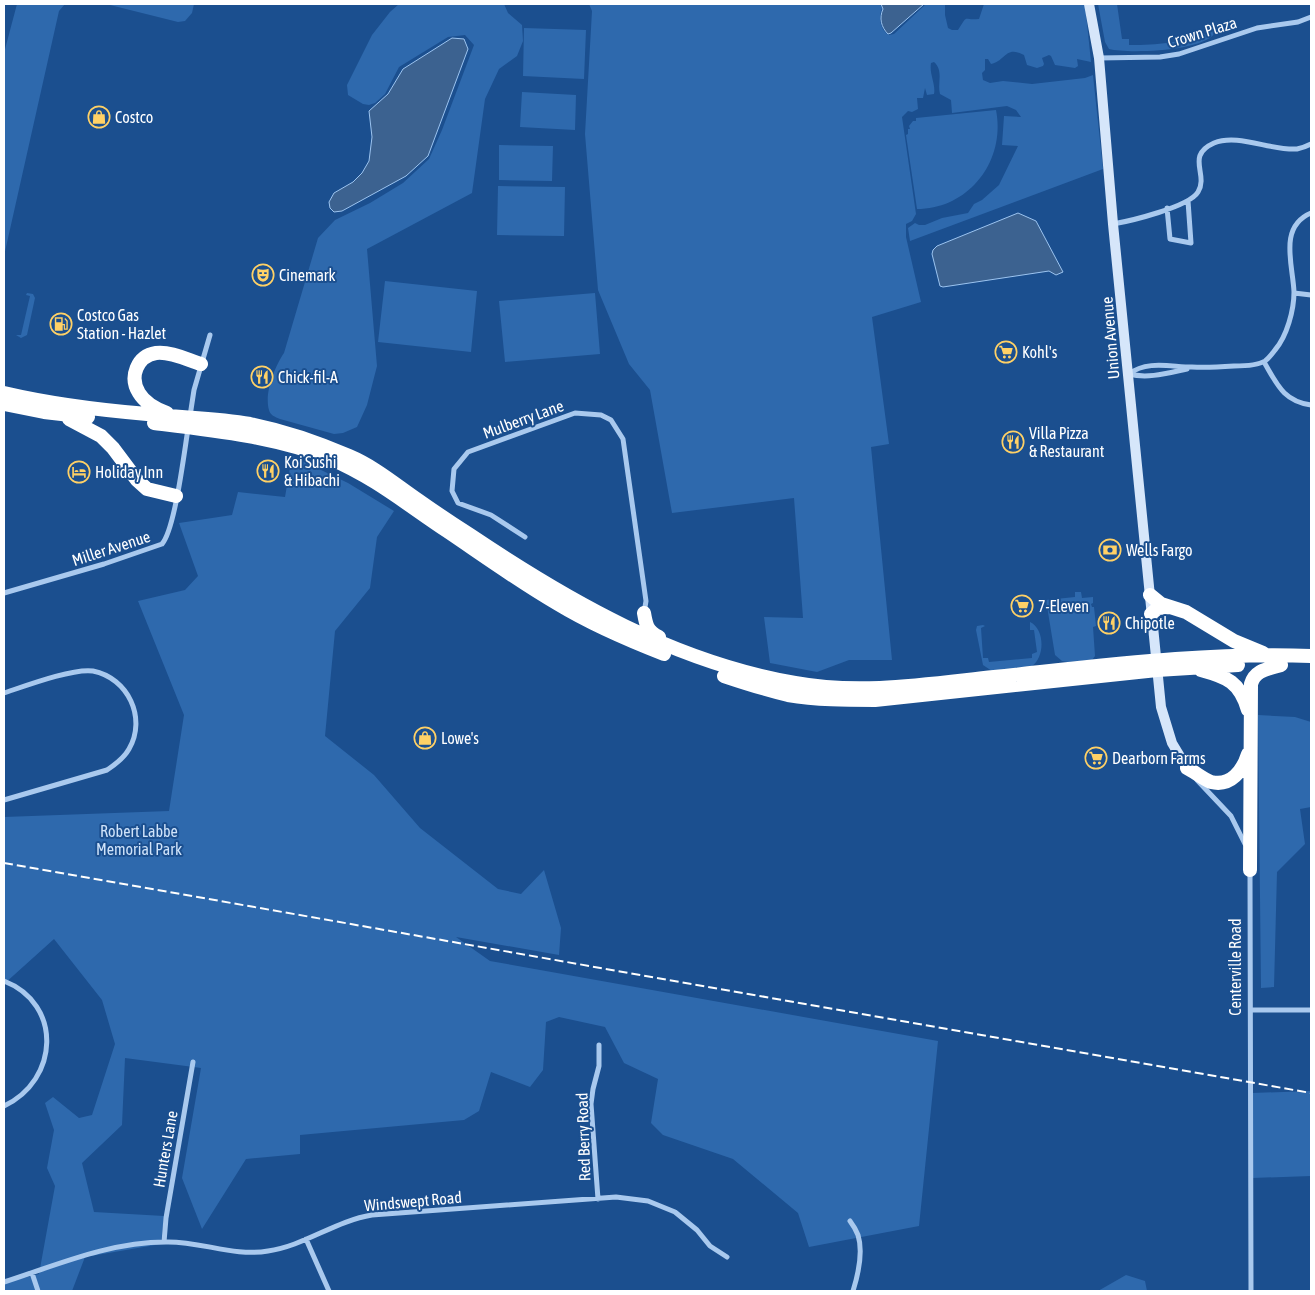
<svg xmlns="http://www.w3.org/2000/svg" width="1315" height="1295" viewBox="0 0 1315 1295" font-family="'Asap Condensed',sans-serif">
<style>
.green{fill:#2e69ad}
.water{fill:#3c6290;stroke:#9cc4f0}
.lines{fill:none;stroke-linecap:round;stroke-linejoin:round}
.street{stroke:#a9c9ee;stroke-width:5}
.secondary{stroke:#d6e6fa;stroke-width:10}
.highway{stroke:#fff;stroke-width:14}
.rail{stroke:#fff;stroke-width:2;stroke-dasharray:9 4;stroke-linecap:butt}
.labels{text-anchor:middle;stroke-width:4;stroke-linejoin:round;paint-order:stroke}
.street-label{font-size:16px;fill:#fff;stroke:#1b4f8f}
.poi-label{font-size:16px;fill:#fff;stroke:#1b4f8f;text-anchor:start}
.park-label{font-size:16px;fill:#cfe3fa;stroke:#1b4f8f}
</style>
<rect width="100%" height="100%" fill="#1b4f8f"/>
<path class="green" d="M17 4H65L59 11 4 256V53Z
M106 4H194L192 13 185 21 178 22Z
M399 4H504L508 13 522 25 523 41 517 56 499 69 485 99 472 193 367 249 377 366 367 405 357 427 343 433 334 434 280 419C275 417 270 415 269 410 264 393 275 366 284 353L318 238 335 220 370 203 403 183 429 159 442 130 474 45 465 35 448 37 399 67 385 94 375 103 369 105 363 104 348 95 347 85 372 35 390 12Z
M589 4H880L882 8C878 18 880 30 889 35L894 34 926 4H945V15L948 28 952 30H958C969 13 962 21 979 19L984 4H1085L1091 62 1077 59 1078 66 1075 68 1055 65 1051 56 1049 55 1042 58 1044 64 1043 66 1037 68 1027 65 1024 55C1005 45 1006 61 991 64L988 59H985V70L982 73 983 80 990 83 1003 81 1032 84 1085 78 1093 75 1103 169 910 241 908 228 915 223 919 225H925L942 218 968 213 974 204 982 200 999 185 1018 146 1002 145 1004 116 1021 117 1016 110 1007 106 952 113 951 100 940 94C937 83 944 71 934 62L931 63C929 74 936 84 934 94L927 95 925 88 923 98H917L918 109 912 112 908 111 902 117 916 214 912 221 906 224V237L921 302 872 317 889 444 871 447 892 660H849L817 672 770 663 764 617 803 618 794 498 672 513 650 390 629 364 598 290 585 134 592 11Z
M1098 4H1117L1122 39H1129V45C1160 45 1178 43 1207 33L1206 28 1209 27 1213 29 1214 34C1202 51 1129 54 1109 49L1105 42Z
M524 28 586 30 584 79 523 76Z
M522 92 576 95 575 130 520 127Z
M996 110C1006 161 969 209 917 209L906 135 908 134V129H910L909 126 913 121H916V118Z
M499 145 553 146 552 181 499 180Z
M498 186 565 187 564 236 497 235Z
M385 281 477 291 471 352 378 342Z
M27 293 33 294 35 298 27 335 21 338 16 335H21L30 296 26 295Z
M595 293 600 354 505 362 499 301Z
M292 456 348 483 394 511 377 537 370 588 335 631 325 736 374 775 420 828 498 889 521 894 544 870 561 928 559 955 456 937 490 961 938 1041 919 1226 809 1247 798 1213 733 1159 663 1135 651 1123 658 1079 624 1063 605 1027 559 1017 546 1022 543 1070 530 1087 491 1072 479 1111 464 1120 300 1135V1154L246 1159 202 1229 182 1178 201 1068 125 1058 122 1125 82 1163 94 1212 164 1216 161 1244 85 1257 72 1291H4V1283L39 1274 55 1186 47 1168 54 1130 45 1103 53 1097 79 1118 92 1115 115 1044 102 1000 54 939 4 984V817L169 811 184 715 138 601 185 590 198 576 179 523 232 515 238 492 285 497Z
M1075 592H1081L1082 598 1093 597V603L1091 604 1092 607H1094L1096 626 1093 627 1095 656 1092 660 1068 662 1062 661 1055 655 1046 600 1075 597Z
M1030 622C1045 629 1045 657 1032 666L992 671 983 665 976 630 977 626 983 625 985 626 981 628 983 658H988L989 662 1032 658V654L1037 652 1034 630H1030Z
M1258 715 1295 717 1311 722V807L1300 809 1305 844 1277 872 1274 987 1261 988Z
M1311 1091V1176L1252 1178V1093Z
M1126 1275 1145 1281 1147 1291H1098Z"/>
<path class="water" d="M881 4H924L891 33 888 34C881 27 879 18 883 9Z
M452 38 464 39 468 49 428 156 406 176 342 211 334 212 330 208 329 202 334 193 353 182 362 173 369 161 372 137 369 111 388 94 403 69Z
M1018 213 1036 221 1063 272 1056 275 1049 271 943 287 940 286 932 254 933 250 937 246Z"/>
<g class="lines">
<path class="street" d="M1099 58 1160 57 1179 54 1257 28 1298 22 1311 17
M1167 208 1170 239 1191 243 1188 201
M1113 224C1130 221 1189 207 1198 192 1209 174 1185 156 1214 143 1238 133 1271 151 1297 149 1302 148 1307 146 1311 144
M1294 293 1311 295
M1264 362C1277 384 1283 401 1311 405
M1129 374C1147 360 1171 367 1192 367 1206 368 1220 367 1234 366 1243 366 1257 366 1265 361 1268 359 1272 354 1275 350 1287 336 1294 310 1294 292 1293 265 1278 227 1311 213
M1129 374C1148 379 1168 373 1187 369
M190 416 194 390 210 335
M525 537 491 515 458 503 452 491 454 469 468 452 575 413 601 415 611 420 623 439 646 601 644 613
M4 593 104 564 162 544C175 529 184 453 188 429
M4 693C25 686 73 668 93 671 128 678 147 718 129 749 124 758 116 764 107 770L4 800
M1197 780 1231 816 1245 844
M1250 872 1251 1291
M4 981C63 1004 59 1080 4 1106
M1251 1010H1311
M598 1199 591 1104 593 1089 599 1066V1045
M850 1221C853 1225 856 1230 858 1235 863 1251 858 1275 853 1291
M306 1239 329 1291
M164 1242 166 1218 193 1062
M32 1273 38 1291
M4 1282C57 1265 109 1242 166 1242 200 1241 234 1257 268 1251 304 1246 335 1221 372 1215L616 1197 648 1201 675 1212 697 1230 710 1246 727 1257"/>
<path class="secondary" d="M1089 4 1099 58 1113 224 1161 707 1172 743 1187 768"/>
<path class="highway" d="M4 393C51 404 99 410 147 414 182 418 216 418 250 424 285 431 317 442 349 456 375 467 396 485 418 500 435 512 453 524 470 535 570 602 675 662 795 683 861 695 928 684 994 677 1100 666 1205 652 1311 656
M4 404 44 412 88 417
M167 413C156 409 145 403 139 393 129 377 137 356 156 353 170 351 188 360 201 364
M69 419 101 436 113 448 137 480 147 489 176 496
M154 423C212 430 277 437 331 459 374 477 409 506 447 531 484 556 520 582 558 604 591 624 628 640 664 654
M1150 595 1161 604 1186 612 1234 641 1263 653
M644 613C646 625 647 631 659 637
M1151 614 1158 608 1170 607
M1201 670C1227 677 1240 682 1248 710
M724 676C745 683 767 690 788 695 817 700 846 700 875 700L1157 670 1238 665
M1187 768C1195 772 1203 779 1211 782 1231 787 1243 770 1248 754
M1250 870 1251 684C1255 670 1268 669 1281 665"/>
<path class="rail" d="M4 863 1311 1093"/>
</g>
<defs>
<g id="shop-ring" transform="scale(1.125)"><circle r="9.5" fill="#1b4f8f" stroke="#ffd166" stroke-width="1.5"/><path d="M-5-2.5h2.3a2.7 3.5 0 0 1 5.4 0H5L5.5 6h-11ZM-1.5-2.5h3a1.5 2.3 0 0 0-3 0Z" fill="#ffd166"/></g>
<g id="theatre-ring" transform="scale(1.125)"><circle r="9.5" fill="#1b4f8f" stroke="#ffd166" stroke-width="1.5"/><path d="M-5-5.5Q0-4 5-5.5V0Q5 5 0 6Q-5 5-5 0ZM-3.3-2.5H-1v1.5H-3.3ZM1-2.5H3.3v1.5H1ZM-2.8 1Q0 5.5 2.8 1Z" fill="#ffd166"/></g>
<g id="fuel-ring" transform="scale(1.125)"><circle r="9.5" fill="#1b4f8f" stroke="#ffd166" stroke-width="1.5"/><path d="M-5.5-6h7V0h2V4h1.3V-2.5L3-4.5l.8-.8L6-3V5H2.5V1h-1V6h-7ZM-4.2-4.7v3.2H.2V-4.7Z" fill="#ffd166"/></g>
<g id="supermarket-ring" transform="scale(1.125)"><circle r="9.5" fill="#1b4f8f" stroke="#ffd166" stroke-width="1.5"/><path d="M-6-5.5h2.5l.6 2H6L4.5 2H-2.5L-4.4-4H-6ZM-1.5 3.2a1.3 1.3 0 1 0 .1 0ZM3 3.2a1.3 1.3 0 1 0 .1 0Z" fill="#ffd166"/></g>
<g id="restaurant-ring" transform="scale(1.125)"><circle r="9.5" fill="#1b4f8f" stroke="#ffd166" stroke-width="1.5"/><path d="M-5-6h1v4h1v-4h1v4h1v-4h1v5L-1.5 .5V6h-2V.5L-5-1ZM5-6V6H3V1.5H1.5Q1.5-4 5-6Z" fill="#ffd166"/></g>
<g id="hotel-ring" transform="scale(1.125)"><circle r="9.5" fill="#1b4f8f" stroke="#ffd166" stroke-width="1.5"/><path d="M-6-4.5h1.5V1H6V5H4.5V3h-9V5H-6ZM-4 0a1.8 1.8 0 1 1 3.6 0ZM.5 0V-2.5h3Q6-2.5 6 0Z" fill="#ffd166"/></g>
<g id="bank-ring" transform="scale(1.125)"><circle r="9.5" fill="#1b4f8f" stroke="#ffd166" stroke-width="1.5"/><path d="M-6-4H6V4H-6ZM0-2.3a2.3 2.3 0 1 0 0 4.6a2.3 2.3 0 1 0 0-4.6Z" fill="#ffd166"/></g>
</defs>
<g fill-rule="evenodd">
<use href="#shop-ring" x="99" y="117"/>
<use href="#theatre-ring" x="263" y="275"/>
<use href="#fuel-ring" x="61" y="324"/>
<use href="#supermarket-ring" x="1006" y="352"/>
<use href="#restaurant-ring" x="262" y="377"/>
<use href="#restaurant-ring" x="1013" y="442"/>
<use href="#restaurant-ring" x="268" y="471"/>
<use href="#hotel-ring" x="79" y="472"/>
<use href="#bank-ring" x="1110" y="550"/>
<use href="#supermarket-ring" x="1022" y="606"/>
<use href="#restaurant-ring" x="1109" y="623"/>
<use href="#shop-ring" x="425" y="738"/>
<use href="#supermarket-ring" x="1096" y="758"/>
</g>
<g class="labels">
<g class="street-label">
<text transform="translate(1202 32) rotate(-17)" y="6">Crown Plaza</text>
<text transform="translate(1110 338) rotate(-95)" y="6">Union Avenue</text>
<text transform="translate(523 419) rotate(-20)" y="6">Mulberry Lane</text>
<text transform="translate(111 548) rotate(-18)" y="6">Miller Avenue</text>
<text transform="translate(1235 967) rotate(-90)" y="6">Centerville Road</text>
<text transform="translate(583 1137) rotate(-92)" y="6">Red Berry Road</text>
<text transform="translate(165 1149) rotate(-80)" y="6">Hunters Lane</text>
<text transform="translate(413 1201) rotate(-5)" y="6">Windswept Road</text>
</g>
<g class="poi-label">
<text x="115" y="123">Costco</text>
<text x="279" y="281">Cinemark</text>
<text x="77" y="321">Costco Gas<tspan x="77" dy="18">Station - Hazlet</tspan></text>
<text x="1022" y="358">Kohl's</text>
<text x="278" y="383">Chick-fil-A</text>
<text x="1029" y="439">Villa Pizza<tspan x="1029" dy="18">&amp; Restaurant</tspan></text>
<text x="284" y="468">Koi Sushi<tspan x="284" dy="18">&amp; Hibachi</tspan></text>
<text x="95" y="478">Holiday Inn</text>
<text x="1126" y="556">Wells Fargo</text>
<text x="1038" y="612">7-Eleven</text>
<text x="1125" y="629">Chipotle</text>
<text x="441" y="744">Lowe's</text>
<text x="1112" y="764">Dearborn Farms</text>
</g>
<g class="park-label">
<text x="139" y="837">Robert Labbe<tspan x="139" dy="18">Memorial Park</tspan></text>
</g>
</g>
<rect width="1315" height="1295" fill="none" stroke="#ffffff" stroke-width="10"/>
</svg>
